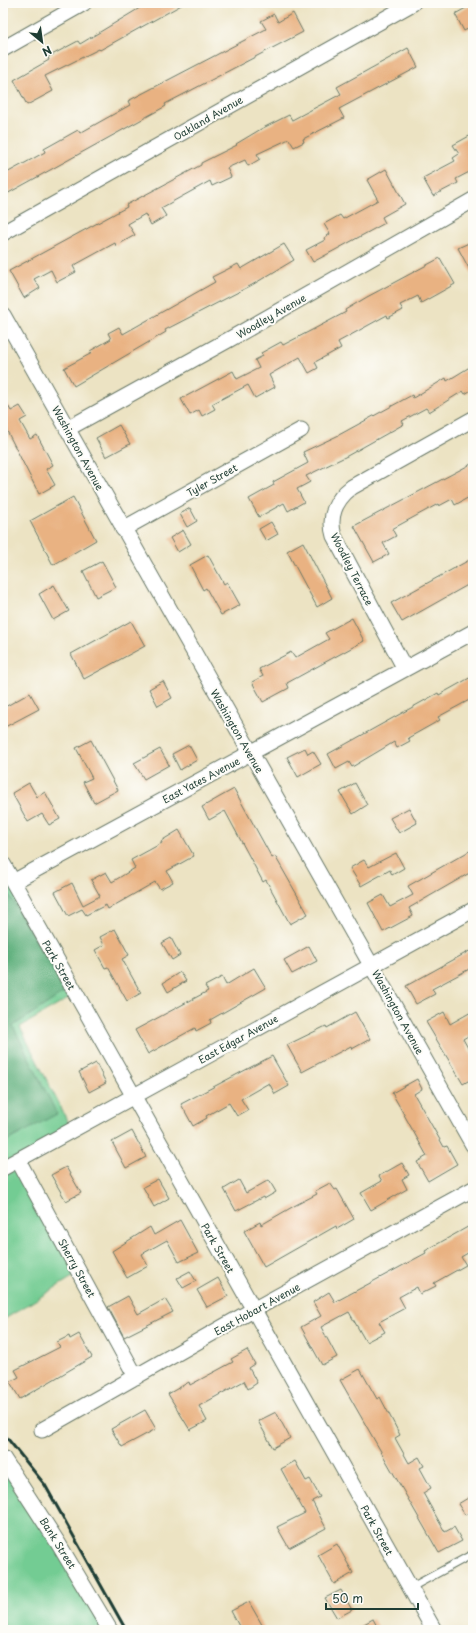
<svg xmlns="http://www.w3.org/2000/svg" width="476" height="1633" viewBox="0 0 476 1633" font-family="'Playpen Sans',sans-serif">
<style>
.green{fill:#73cc93;stroke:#498464}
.forest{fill:#5eb07d;stroke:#3e7658}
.building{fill:#e9b282}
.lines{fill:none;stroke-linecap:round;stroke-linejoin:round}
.lane-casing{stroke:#677766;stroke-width:9}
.street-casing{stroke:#677766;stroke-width:17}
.lane{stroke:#fff;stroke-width:7}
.street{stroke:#fff;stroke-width:15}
.rail{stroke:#1f3d34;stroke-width:3}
.labels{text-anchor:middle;stroke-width:4;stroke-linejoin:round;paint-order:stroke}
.street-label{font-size:10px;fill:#1f3d34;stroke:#fdfcf7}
</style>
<rect width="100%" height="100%" fill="#fdfcf7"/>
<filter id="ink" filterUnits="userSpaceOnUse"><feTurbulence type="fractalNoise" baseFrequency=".025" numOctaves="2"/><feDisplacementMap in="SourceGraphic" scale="8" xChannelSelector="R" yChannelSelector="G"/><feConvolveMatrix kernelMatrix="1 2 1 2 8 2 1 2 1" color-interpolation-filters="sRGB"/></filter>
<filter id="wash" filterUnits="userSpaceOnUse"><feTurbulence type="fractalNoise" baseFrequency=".012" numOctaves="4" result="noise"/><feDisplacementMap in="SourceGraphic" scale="16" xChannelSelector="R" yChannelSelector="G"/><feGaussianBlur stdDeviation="0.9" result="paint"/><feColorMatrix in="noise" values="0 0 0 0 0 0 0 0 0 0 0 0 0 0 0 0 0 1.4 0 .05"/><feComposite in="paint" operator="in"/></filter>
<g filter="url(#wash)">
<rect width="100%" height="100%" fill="#ece3c3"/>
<path class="green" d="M3 864 75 995 20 1027 72 1130 18 1160 79 1273 3 1320Z
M3 1456 107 1630H3Z"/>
<path class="forest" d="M3 884 65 992 13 1026 57 1114 3 1143Z"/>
<g id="blocks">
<path class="building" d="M148 3H185L100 50 99 49 45 76 53 91 27 105 14 80 49 60 48 57 78 41 80 44Z
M473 4V26L464 31 455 14Z
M293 13 303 32 165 104 166 106 3 196V175L45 152 44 149 78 130 80 133 130 105 128 101 266 29 261 21 274 14 278 22Z
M408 48 418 67 339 109 344 118 303 139 304 142 294 147 289 139 257 154 260 159 248 166 245 160 227 168 231 177 212 186 210 181 161 208 166 216 151 225 145 214 128 224 135 235 116 246 115 243 73 266 76 272 57 282 51 270 34 279 40 288 24 298 9 271 127 207 126 205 201 165V163L237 145 236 144 261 129 289 115 292 120 341 94 337 87Z
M473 134V170L456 179 458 183 433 196 423 178 455 161 453 158 459 154 453 145Z
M386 169 405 204 382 217 385 223 313 262 306 250 325 240 324 238 330 234 324 224 340 215 343 219 378 200 367 180Z
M473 241V276L458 248Z
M284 244 294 260 252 285 165 330 166 332 74 386 64 368 92 353 90 351 111 339 108 333 119 327 123 334 215 282 212 277 238 264 241 269Z
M440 258 455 284 421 303 418 296 400 305 403 310 388 318 387 315 338 342 341 348 315 362 318 368 309 373 300 357 269 375 275 387 255 398 248 385 212 404 215 409 202 416 199 410 190 415 181 399 233 371 237 379 259 368 255 360 263 356 261 353 281 342 283 345 314 329 346 312 345 310 367 297Z
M473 365V389L465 394 463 391 429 412 426 408 402 421 404 424 347 456 306 476 310 482 297 489 304 502 288 511 284 503 259 517 249 499 274 485 273 482 308 463 303 452 337 436 412 395 413 398 446 378 447 381Z
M3 397 11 411 20 406 27 417 20 421 30 439 37 435 53 465 46 469 55 485 39 494 6 429 3 430Z
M119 425 130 444 106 457 96 438Z
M473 463V495L455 505 452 499 439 506 438 504 392 529 396 536 383 543 389 554 374 562 354 526Z
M73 497 96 540 53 565 30 521Z
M190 508 197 521 187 527 180 514Z
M271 522 278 534 266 541 259 529Z
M183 530 191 544 178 552 170 538Z
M303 542 332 598 317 607 287 551Z
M208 555 224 584 227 582 240 605 221 615 206 588 203 590 190 565Z
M473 558V582L402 622 391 603Z
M102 561 116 587 96 597 83 571Z
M54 585 69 611 53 620 39 594Z
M352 618 364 641 287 683 289 688 263 702 252 682 263 676 259 669 291 652 295 658 329 639 325 633Z
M131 621 145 646 84 679 71 654Z
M473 676V698L438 717 440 720 408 738 410 741 397 748 394 742 352 767 349 762 336 769 328 754 438 693 439 695Z
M163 681 172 698 158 706 149 689Z
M30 693 39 709 3 728V708Z
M91 740 118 790 94 803 83 782 92 778 76 748Z
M189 745 197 760 180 770 172 754Z
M305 748 308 754 313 751 321 764 298 777 287 757Z
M160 749 169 765 144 779 134 763Z
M29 783 37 797 45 792 60 819 49 825 42 814 28 822 12 793Z
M355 783 367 805 353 814 340 792Z
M234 789 272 858 275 856 308 914 290 924 266 880 263 882 225 811 209 820 202 807Z
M409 808 417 823 399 833 390 818Z
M179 830 194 856 167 871 173 882 160 889 155 882 108 909 106 905 86 915 82 909 68 916 55 892 72 883 83 905 100 896 91 880 106 872 112 882 135 868 131 860 162 843 161 841Z
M473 849V871L409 908 413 916 383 932 368 903 383 895 390 907 413 895 408 886Z
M396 853 404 868 392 875 390 870 361 886 350 868 364 860 369 867Z
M115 929 129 955 122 959 141 993 127 1001 108 967 105 968 95 950 104 945 100 937Z
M171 938 180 955 172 960 162 943Z
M309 946 317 961 292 974 284 960Z
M473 949V967L432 989 435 994 416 1004 406 986Z
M254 968 266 988 210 1020 211 1023 196 1031 195 1028 148 1054 135 1030 208 991 205 986 222 977 226 985Z
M180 972 186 981 168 992 163 983Z
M473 1011V1033L463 1039 473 1057V1078L463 1084 426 1022 444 1012 450 1024Z
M355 1012 370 1039 352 1049 351 1046 302 1072 287 1045 326 1026 327 1028Z
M272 1056 289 1086 275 1094 269 1083 241 1099 248 1110 237 1116 229 1103 206 1116 207 1118 193 1126 181 1104Z
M96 1063 106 1083 89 1092 79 1072Z
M417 1079 422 1089 414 1094 444 1147 447 1146 457 1164 428 1181 417 1162 427 1156 392 1093Z
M132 1131 146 1157 126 1168 112 1142Z
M402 1163 409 1175 402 1179 407 1189 371 1210 361 1193 382 1181 379 1176Z
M66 1167 81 1193 66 1201 51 1175Z
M158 1179 169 1198 154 1207 143 1187Z
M239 1180 246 1193 269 1180 276 1192 264 1199 263 1197 236 1211 224 1189Z
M330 1183 335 1190 337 1189 354 1219 337 1229 336 1226 264 1267 244 1231 260 1222 261 1225 294 1206 317 1194 315 1191Z
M180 1220 198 1253 179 1262 167 1240 142 1254 148 1266 127 1278 112 1251 150 1227 154 1235Z
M473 1224V1250L461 1257 466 1265 434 1283 436 1286 420 1294 417 1287 399 1297 405 1308 379 1322 385 1332 366 1342 349 1312 321 1327 337 1357 322 1365 301 1327 321 1316 313 1302 329 1292 335 1302 426 1253 425 1251Z
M190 1271 196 1281 183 1288 177 1278Z
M218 1278 228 1296 207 1307 197 1290Z
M128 1296 138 1314 165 1299 173 1312 124 1337 108 1307Z
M79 1334 92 1357 20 1399 10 1382 19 1377 15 1370 60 1347 57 1342 69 1336 70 1339Z
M247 1350 255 1364 249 1368 257 1383 248 1389 244 1381 199 1406 207 1421 190 1430 168 1394 189 1382 190 1385 233 1362 231 1359Z
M360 1369 377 1399 380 1397 400 1435 395 1438 409 1463 419 1457 424 1466 420 1468 431 1488 423 1493 445 1532 454 1527 462 1541 439 1553 340 1380Z
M145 1410 156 1429 122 1447 111 1429Z
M276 1412 290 1438 273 1448 258 1421Z
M295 1461 306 1481 310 1479 320 1497 312 1501 326 1528 289 1548 277 1527 305 1513 281 1469Z
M473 1495V1511L465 1515 458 1504Z
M337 1544 353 1573 334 1584 318 1555Z
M341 1590 352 1610 337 1618 325 1598Z
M249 1602 265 1630H241L231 1611Z
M373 1619 379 1630H353Z"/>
</g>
</g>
<g filter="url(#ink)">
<use href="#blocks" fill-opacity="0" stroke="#677766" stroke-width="1"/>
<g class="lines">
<g class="lane-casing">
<path id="lane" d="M410 1588 473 1554"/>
</g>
<g class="street-casing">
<path id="street" d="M3 49 84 3
M3 233 413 3
M3 315C158 592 317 868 473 1145
M67 429 230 339 473 200
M123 529 301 430
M405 669 334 536C328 516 336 499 352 487L473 419
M3 864 434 1630
M13 882 473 632
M18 1160 136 1377
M3 1168 473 910
M42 1430 253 1310 473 1189
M3 1458 58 1543 110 1630"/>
</g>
<use href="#lane" class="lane"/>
<use href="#street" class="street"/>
<path class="rail" d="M3 1433 45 1485 126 1630"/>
</g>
</g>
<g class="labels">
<g class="street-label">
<text transform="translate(208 118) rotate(-30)" y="4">Oakland Avenue</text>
<text transform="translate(271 316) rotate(-30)" y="4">Woodley Avenue</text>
<text transform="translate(78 448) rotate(61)" y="4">Washington Avenue</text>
<text transform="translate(212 480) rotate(-29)" y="4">Tyler Street</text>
<text transform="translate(352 569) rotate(63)" y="4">Woodley Terrace</text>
<text transform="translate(237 731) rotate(60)" y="4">Washington Avenue</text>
<text transform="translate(201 780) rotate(-28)" y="4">East Yates Avenue</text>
<text transform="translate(59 965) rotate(60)" y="4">Park Street</text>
<text transform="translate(398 1012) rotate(61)" y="4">Washington Avenue</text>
<text transform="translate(238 1039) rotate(-29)" y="4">East Edgar Avenue</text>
<text transform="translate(218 1248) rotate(60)" y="4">Park Street</text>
<text transform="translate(77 1268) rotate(61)" y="4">Sherry Street</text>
<text transform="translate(257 1309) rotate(-29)" y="4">East Hobart Avenue</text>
<text transform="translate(377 1530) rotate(61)" y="4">Park Street</text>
<text transform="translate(58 1543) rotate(58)" y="4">Bank Street</text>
</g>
</g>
<rect width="476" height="1633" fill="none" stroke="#fdfcf7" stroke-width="16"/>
<g transform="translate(42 42) rotate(151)" stroke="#fdfcf7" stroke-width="3" paint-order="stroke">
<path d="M0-3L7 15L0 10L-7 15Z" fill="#1f3d34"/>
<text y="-6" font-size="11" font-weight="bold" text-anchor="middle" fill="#1f3d34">N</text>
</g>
<path d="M326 1603v6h92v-6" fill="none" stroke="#1f3d34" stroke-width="2"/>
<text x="332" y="1603" font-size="12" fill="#1f3d34" stroke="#fdfcf7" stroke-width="3" paint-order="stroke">50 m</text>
</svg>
